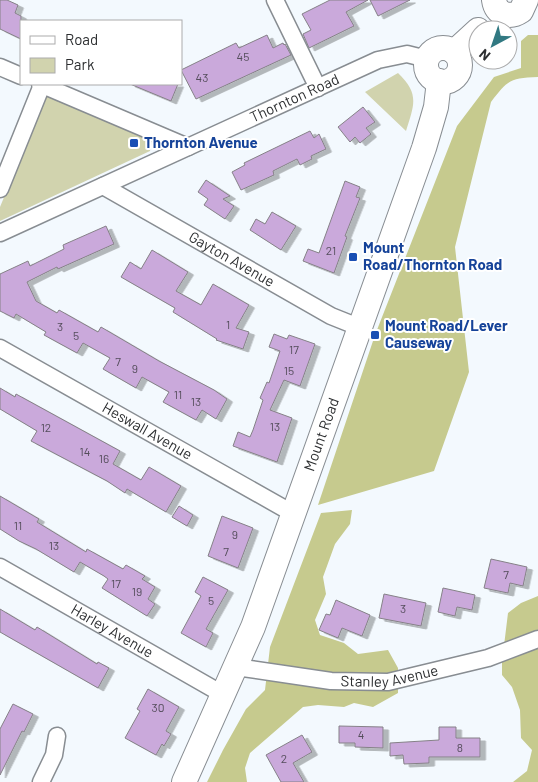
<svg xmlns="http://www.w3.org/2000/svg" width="538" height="782" viewBox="0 0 538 782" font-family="Barlow,sans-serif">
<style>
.green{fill:#d1d3ae}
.forest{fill:#c6ca8e}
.building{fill:#caa9db;stroke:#858187;filter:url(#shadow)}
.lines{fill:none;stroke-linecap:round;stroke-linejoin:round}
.street-casing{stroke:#888d92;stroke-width:19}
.secondary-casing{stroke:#888d92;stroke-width:26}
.street{stroke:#fff;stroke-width:16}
.secondary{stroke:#fff;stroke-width:24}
.transit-dot{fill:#1a4fb4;stroke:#fff;stroke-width:2}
.labels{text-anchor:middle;stroke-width:4;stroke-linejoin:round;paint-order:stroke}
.number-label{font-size:12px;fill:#544d5b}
.street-label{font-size:15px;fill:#2c2e30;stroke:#fff}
.transit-label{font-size:15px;font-weight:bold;fill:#164399;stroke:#fff;text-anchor:start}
</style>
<defs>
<filter id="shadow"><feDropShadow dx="5.5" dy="3" stdDeviation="0" flood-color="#0004"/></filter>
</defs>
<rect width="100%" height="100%" fill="#f3f9fe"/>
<path class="green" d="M398 73C420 94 414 105 406 131L365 92Z
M47 93 152 141 150 151 0 221V207Z"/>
<path class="forest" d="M528 35H538V77C510 78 508 80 491 102L455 247 469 372 434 471 318 505 375 335 457 126 494 77 521 68V41Z
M352 510 350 524 335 544 323 577 326 594 315 620 320 635 344 643 358 654 388 650 398 668V693L373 707 354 703 344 707 318 705 303 707 250 753 245 768 247 782H207L223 750 246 709 265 690 270 647 321 513Z
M538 596V782H513L527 771 532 750 521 738 520 710 512 687 502 675V662L508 613 521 603Z"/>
<path class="building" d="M0 0H7L18 5 15 13 21 16V39L0 29Z
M330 0H368L346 12 354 26 309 48 303 34 311 30 302 14Z
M370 0H410L378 16Z
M267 35 273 48 283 43 284 45 285 44 291 55 196 99 181 70 236 43 239 48Z
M130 84H178L171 101Z
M363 107 375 122 366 128 371 134 360 143 355 137 350 142 338 127Z
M310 131 314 138 319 134 326 149 311 156 312 159 300 165 297 159 273 171 274 175 241 190 232 172 245 165 244 163Z
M206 180 230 196 223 199 234 206 225 219 204 205 208 199 198 192Z
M345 181 360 187 356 197 360 198 345 236 347 237 334 273 303 261 308 249 319 253Z
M272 212 296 226 281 250 250 230 256 219 265 224Z
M106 226 114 244 58 269 57 267 27 282 36 301 57 313 59 310 98 332 101 327 159 361 214 390 227 399 216 419 202 410 196 420 163 402 169 392 142 377 136 388 103 369 110 358 83 343 77 353 44 335 46 332 16 314 14 318 0 311V274L28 261 30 266 64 249 63 245Z
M152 250 188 272 176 291 201 305 213 284 249 305 236 328 249 332 243 349 216 340 217 339 173 312 175 308 121 277 130 262 141 269Z
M274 334 287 339 289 335 315 344 300 386 284 380 270 410 292 418 277 462 233 446 238 432 250 437 253 430 263 400 260 398 267 382 269 383 280 351 269 347Z
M0 388 15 397 16 394 120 451 113 464 141 480 149 467 181 486 166 512 127 489 125 493 107 481 31 441 37 431 0 409Z
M0 496 39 519 37 522 86 552 87 549 123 569 126 565 145 576 142 579 155 587 148 599 155 604 147 616 102 588 108 579 104 576 80 562 74 572 36 549 19 541 0 529Z
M179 506 193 515 187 526 172 517Z
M222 516 253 528 238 568 208 556Z
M491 559 527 567 523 586 510 583 508 593 484 588Z
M203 577 228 590 206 629 213 633 206 647 181 633 201 596 195 592Z
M443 588 475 595 472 610 457 607 455 616 438 612Z
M384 594 426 603 421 626 379 618Z
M336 600 370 615 362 636 342 628 338 638 319 630 326 614 330 615Z
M0 609 35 630 37 627 97 664 98 662 109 668 98 688 0 632Z
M148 689 179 707 166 731 171 734 164 746 162 744 156 755 125 738 140 711 137 709Z
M13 704 33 714 24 732 22 731 0 775V729Z
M339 726 383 727V748L355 747V743H339Z
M439 727H456V738H480V757H429V763L404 764 403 755 390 756V743L439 740Z
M302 735 312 752 293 763 304 782H281L266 755Z"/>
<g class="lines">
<g class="street-casing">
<g id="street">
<path d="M275 0 318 88"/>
<path d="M0 67 21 76"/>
<path d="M40 84 188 147"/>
<path id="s1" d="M103 186 331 316 361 328"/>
<path d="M0 189 42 85"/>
<path id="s2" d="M0 233 378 60 407 54 427 59"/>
<path id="s3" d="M0 348 294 514"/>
<path id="s4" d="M0 567 224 695"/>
<path id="s5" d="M236 667 331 681 388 682 488 658 538 639"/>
<path d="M41 782 54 755 57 736"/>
</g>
</g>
<g class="secondary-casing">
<g id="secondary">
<path d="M494 0C496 14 509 19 521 11L526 0"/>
<circle cx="443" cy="65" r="17"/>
<path d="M454 52 478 30"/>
<path id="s6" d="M184 782 253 627 424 148 436 107 439 81"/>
</g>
</g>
<use href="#street" class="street"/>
<use href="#secondary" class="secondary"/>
</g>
<g class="transit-dot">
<rect x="129" y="138" width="10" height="10" rx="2.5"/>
<rect x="348" y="252" width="10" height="10" rx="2.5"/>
<rect x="370" y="330" width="10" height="10" rx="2.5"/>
</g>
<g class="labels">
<g class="number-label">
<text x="243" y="61">45</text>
<text x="202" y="82">43</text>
<text x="331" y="255">21</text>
<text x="228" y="329">1</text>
<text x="60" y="331">3</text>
<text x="76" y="340">5</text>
<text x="294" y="354">17</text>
<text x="118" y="366">7</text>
<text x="135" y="373">9</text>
<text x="289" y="375">15</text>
<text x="178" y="399">11</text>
<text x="196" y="406">13</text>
<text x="275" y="431">13</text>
<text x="46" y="432">12</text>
<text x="85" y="456">14</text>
<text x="104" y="463">16</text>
<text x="18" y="530">11</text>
<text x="235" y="539">9</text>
<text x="54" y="550">13</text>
<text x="226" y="556">7</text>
<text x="506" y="579">7</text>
<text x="116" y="588">17</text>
<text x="137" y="596">19</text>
<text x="211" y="605">5</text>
<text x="403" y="613">3</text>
<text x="158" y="712">30</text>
<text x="361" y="739">4</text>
<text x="460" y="752">8</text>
<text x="284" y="763">2</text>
</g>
<g class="street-label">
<text dy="5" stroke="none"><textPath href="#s2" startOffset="324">Thornton Road</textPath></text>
<text dy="5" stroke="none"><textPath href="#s1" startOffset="148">Gayton Avenue</textPath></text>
<text dy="5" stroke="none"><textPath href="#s3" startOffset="169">Heswall Avenue</textPath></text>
<text dy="5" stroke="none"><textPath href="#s6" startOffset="374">Mount Road</textPath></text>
<text dy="5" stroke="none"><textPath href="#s4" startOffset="129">Harley Avenue</textPath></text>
<text dy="5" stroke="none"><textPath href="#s5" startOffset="155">Stanley Avenue</textPath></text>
</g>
<g class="transit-label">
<text x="144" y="148">Thornton Avenue</text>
<text x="363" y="253">Mount<tspan x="363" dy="17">Road/Thornton Road</tspan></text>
<text x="385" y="331">Mount Road/Lever<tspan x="385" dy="17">Causeway</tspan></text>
</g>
</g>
<rect x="20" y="20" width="162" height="65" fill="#ffffff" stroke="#ababac"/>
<rect x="30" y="36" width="25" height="8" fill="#ffffff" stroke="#ababac"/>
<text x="65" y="45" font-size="15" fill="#2c2e30">Road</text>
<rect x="30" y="58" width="25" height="15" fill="#d1d3ae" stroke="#ababac"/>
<text x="65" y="70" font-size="15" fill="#2c2e30">Park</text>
<g transform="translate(493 45) rotate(220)"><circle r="24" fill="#ffffff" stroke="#ababac"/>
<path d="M0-4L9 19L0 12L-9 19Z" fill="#317982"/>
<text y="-8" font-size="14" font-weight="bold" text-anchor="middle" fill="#2c2e30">N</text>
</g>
</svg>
